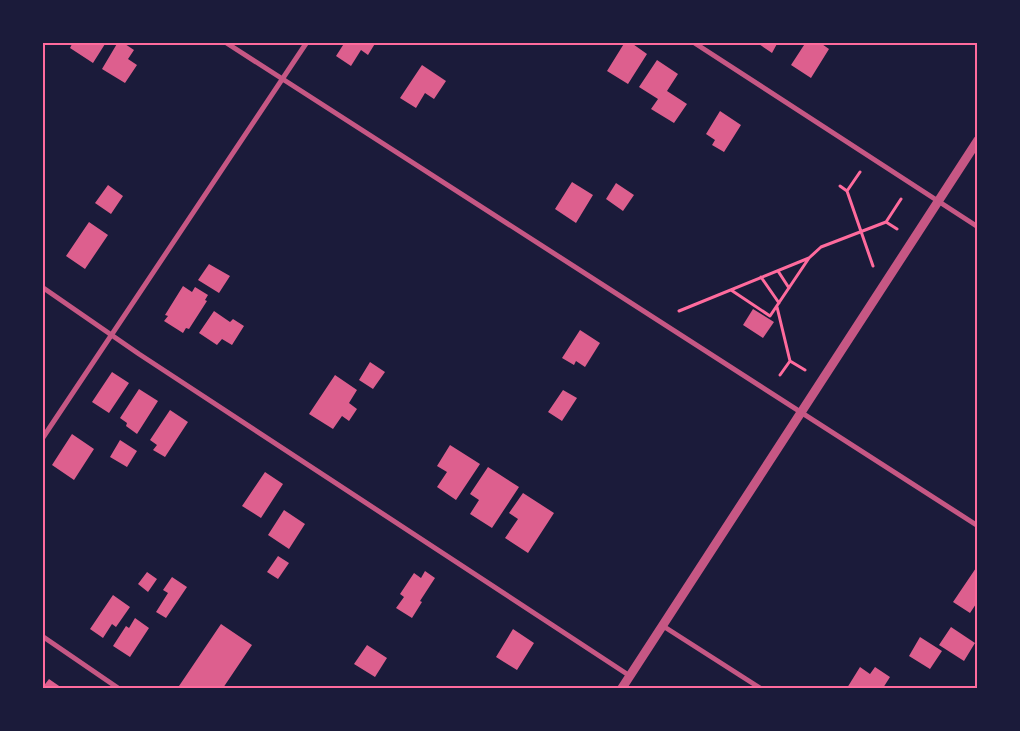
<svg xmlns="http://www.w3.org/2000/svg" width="1020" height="731" viewBox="0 0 1020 731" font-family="Overpass,sans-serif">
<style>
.building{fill:#dd5f8e}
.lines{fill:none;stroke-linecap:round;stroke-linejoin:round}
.path{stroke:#ff6b9d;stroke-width:3}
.minor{stroke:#c65784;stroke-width:5}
.tertiary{stroke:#c65784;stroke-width:9}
.neatline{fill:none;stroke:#ff6b9d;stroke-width:2}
</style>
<rect width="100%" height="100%" fill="#1b1b3a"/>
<path class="building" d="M73 42H103L105 44 93 63 70 48Z
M118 42H122L134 50 128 59 137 65 125 83 102 69Z
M345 42H376L368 55 361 50 351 66 336 56Z
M625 42H630L647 54 628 84 607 71Z
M756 42H778L772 53Z
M806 42H819L829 49 811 78 791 65Z
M657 60 678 74 667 91 687 104 674 123 651 109 658 99 639 87Z
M422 65 446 81 434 99 425 93 416 108 400 98Z
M720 111 741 125 724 152 712 145 715 140 706 134Z
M572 182 593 195 576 223 555 209Z
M616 183 634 195 623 211 606 199Z
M108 185 123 196 111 214 95 203Z
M89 222 108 235 85 269 66 256Z
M209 264 230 276 219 293 198 280Z
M183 286 192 292 195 287 208 295 205 300 207 301 189 329 186 328 183 333 164 321 168 316 165 315Z
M753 309 774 322 763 338 743 325Z
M214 311 230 322 233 319 244 326 232 345 222 339 217 345 199 333Z
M580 330 600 343 585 367 576 361 574 365 562 358Z
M370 362 385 372 373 389 359 380Z
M112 372 129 383 109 413 92 402Z
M335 375 357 390 349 403 357 409 349 421 342 416 333 429 309 414Z
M139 389 158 401 137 434 126 426 127 423 120 418Z
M563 390 577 398 562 421 548 412Z
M170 410 188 422 165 457 153 450 157 445 150 440Z
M72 434 94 449 74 480 52 465Z
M120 440 137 451 127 467 110 457Z
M450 445 480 464 456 500 437 487 447 472 437 466Z
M488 467 519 487 492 528 470 514 479 500 470 494Z
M265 472 283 484 261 518 242 506Z
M523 493 554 513 528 553 505 538 518 519 509 513Z
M284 510 305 524 289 549 268 535Z
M278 556 289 563 278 579 267 572Z
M978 565V605L976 604 970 613 953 602Z
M425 571 435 578 420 601 422 602 412 618 396 608 404 597 400 594 414 573 421 578Z
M147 572 157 579 148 592 138 584Z
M172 577 187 587 166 618 156 612 168 593 163 590Z
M113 595 130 607 116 627 112 624 103 638 90 629Z
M135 618 149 628 130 657 113 646 126 626 129 628Z
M221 624 252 645 223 688H182L179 686Z
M951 627 975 643 964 661 939 645Z
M513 629 534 643 517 670 496 657Z
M920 637 942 651 930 669 909 656Z
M367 645 387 658 375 677 354 664Z
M860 667 870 674 875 667 890 677 883 688 879 686 877 688H847Z
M49 679 62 688H42Z"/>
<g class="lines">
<path class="path" d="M840 186 847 191 860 172
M847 191 873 266
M886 222 897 229
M778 271 789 288
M761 277 779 303
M731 290 770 316 809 258
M777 307 790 361 780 375
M679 311 809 258 821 247 886 222 901 199
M790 361 805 370"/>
<path class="minor" d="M225 42 978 526
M693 42 978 227
M42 287 139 354 630 676
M42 439 307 42
M663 626 760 688
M42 636 118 688"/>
<path class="tertiary" d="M622 688 978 140"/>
</g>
<rect width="1020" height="731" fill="none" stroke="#1b1b3a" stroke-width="88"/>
<rect x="44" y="44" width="932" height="643" class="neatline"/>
</svg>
